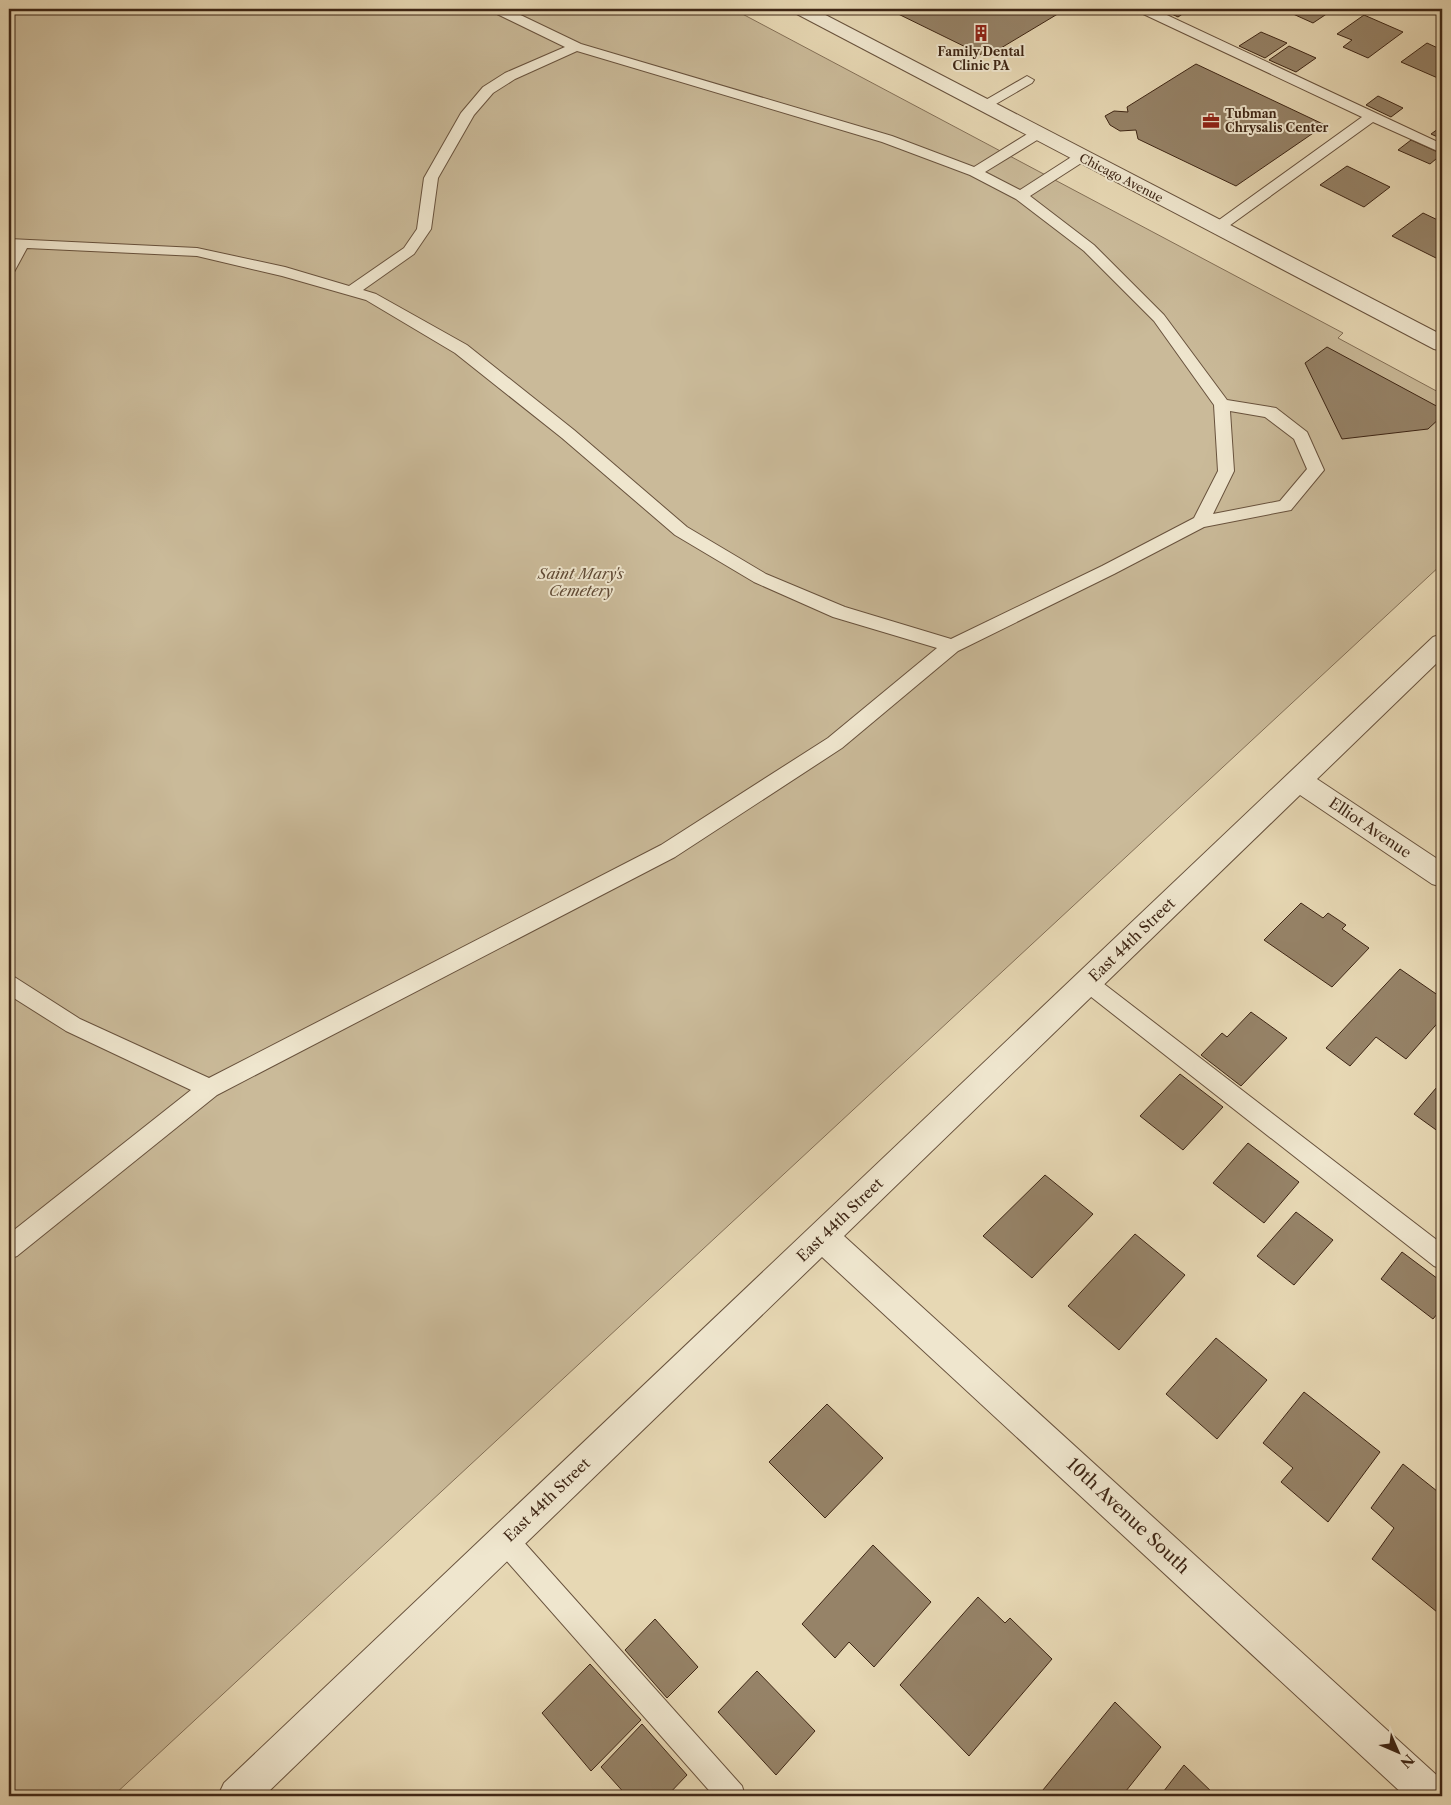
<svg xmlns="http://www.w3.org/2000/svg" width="1451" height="1805" viewBox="0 0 1451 1805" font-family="'Libre Caslon Text',serif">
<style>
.green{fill:#caba99;stroke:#847057}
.building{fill:#968368;stroke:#3e2615}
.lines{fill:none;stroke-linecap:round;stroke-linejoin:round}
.service-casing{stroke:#68523d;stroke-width:2}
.minor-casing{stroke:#68523d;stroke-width:2}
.tertiary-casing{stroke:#68523d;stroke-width:2}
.service{fill:#efe6ce;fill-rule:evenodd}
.minor{fill:#efe6ce;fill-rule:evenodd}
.tertiary{fill:#efe6ce;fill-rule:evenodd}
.labels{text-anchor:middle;stroke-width:4;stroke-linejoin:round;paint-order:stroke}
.far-poi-label{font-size:12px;font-weight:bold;fill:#3e2615;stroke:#efe6ce}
.far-street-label{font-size:12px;fill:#3e2615;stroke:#efe6ce}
.park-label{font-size:15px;font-style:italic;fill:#614b36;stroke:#efe6ce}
.street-label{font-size:15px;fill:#3e2615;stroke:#efe6ce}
.near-street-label{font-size:18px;fill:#3e2615;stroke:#efe6ce}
</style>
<rect width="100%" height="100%" fill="#e7d8b4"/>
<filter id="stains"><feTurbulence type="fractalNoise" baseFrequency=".004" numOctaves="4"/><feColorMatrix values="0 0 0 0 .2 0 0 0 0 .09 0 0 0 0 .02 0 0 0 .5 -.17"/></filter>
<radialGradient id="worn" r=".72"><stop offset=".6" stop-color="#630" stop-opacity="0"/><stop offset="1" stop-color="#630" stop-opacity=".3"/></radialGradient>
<path class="green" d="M9 9H733L1343 333 1338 338 1442 394V564L113 1796H9Z"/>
<path class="building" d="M888 9H1066L986 57Z
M1161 9H1190L1178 17Z
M1282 9H1334L1313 23Z
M1364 15 1403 32 1368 58 1343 47 1352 40 1337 34Z
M1261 32 1287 43 1265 58 1239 46Z
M1427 43 1442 50V78L1440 79 1401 62Z
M1289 46 1316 58 1296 72 1269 60Z
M1196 64 1325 125 1236 186 1138 139 1136 130 1120 131 1110 125 1105 116 1114 111 1128 112 1127 107Z
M1378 96 1403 108 1391 117 1366 105Z
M1442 126V139L1431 134Z
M1411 140 1442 154 1430 164 1398 150Z
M1347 166 1390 187 1364 207 1320 185Z
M1423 213 1442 222V261L1392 236Z
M1327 347 1442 409V416L1428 429 1342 439 1305 363Z
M1301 903 1323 918 1328 913 1346 925 1342 929 1369 948 1332 987 1264 940Z
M1400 969 1442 998V1018L1406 1059 1376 1037 1350 1066 1326 1048Z
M1251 1012 1287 1038 1241 1086 1201 1055 1222 1033 1227 1037Z
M1180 1074 1223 1107 1183 1150 1140 1116Z
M1442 1081V1128L1439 1132 1414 1114Z
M1248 1143 1299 1182 1264 1223 1213 1183Z
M1045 1175 1093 1214 1032 1278 983 1236Z
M1296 1212 1333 1240 1294 1285 1257 1256Z
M1135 1234 1185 1275 1119 1350 1068 1306Z
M1402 1252 1442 1282V1308L1433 1319 1381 1279Z
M1216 1338 1267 1380 1217 1439 1166 1394Z
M1304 1392 1380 1452 1328 1522 1281 1482 1293 1468 1263 1443Z
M827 1404 883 1458 825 1518 769 1462Z
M1403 1464 1442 1495V1604L1437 1612 1372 1559 1394 1528 1371 1508Z
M873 1545 931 1602 874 1667 849 1642 835 1658 802 1624Z
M978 1597 1005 1623 1010 1618 1052 1659 969 1756 900 1685Z
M655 1619 698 1667 667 1698 625 1650Z
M590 1664 641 1720 591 1771 542 1713Z
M757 1671 815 1731 776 1775 718 1712Z
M1115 1702 1161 1747 1122 1796H1038Z
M642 1724 687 1775 667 1796H627L601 1767Z
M1184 1765 1216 1796H1160Z"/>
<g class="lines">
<g class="service-casing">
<path id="service" d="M492 9H508L581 44 892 136 974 167 1032 131H1042L1044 134 1042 137 985 172 1020 190 1076 154H1086L1088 157 1086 160 1030 196 1094 245 1164 315 1227 400 1276 408 1307 432 1324 470 1291 510 1204 527 1114 574 958 651 842 748 675 857 217 1095 17 1256 9 1259V1234L191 1090 66 1031 9 995V975L16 978 80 1019 209 1078 661 845 828 738 937 648 833 617 754 582 675 535 562 438 455 353 366 300 282 276 197 256 27 248 14 272 9 274V255L12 248 9 247V239L197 248 285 267 349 286 404 248 417 229 424 178 461 113 483 87 505 73 565 47 493 12ZM577 51 882 142 970 175 1016 199 1084 251 1154 321 1214 405 1218 471 1194 518 1102 566 951 639 845 607 766 574 687 527 574 430 467 345 376 294 363 290 414 254 431 229 438 178 474 115 493 93 515 79ZM1230 411 1265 417 1294 439 1307 469 1280 501 1213 514 1234 471Z
M1138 9H1154L1442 144V153L1373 122 1222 231H1212L1210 228 1212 225 1362 117 1139 12Z
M1027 76 1034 80 1032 83 989 108 984 109 977 105Z
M1088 974 1095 977 1442 1244V1269L1434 1266 1081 989 1078 983 1081 977Z
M505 1527 514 1531 742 1786 745 1796H714L496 1549 492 1540 496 1531Z"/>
</g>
<g class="minor-casing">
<path id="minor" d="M1442 634V658L1317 779 1442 862V887L1432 884 1300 795 844 1236 1442 1780V1796H1405L822 1257 264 1796H218L224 1783 1289 773 1433 637Z"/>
</g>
<g class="tertiary-casing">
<path id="tertiary" d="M792 9H814L1442 335V351L1434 349 795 13Z"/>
</g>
<use href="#service" class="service"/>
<use href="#minor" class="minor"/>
<use href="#tertiary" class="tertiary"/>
</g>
<defs>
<g id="building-bare" transform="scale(1.35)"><path d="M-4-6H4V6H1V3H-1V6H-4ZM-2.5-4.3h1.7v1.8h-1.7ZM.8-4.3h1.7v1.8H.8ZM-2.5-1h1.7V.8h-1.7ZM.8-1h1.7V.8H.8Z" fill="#8f2418" stroke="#efe6ce" stroke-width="2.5" paint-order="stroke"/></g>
<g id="office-bare" transform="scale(1.35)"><path d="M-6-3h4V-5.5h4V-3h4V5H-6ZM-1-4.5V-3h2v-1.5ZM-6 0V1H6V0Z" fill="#8f2418" stroke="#efe6ce" stroke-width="2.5" paint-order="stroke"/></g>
</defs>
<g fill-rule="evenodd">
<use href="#building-bare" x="981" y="33"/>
<use href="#office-bare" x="1211" y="121"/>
</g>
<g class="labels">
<g class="far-poi-label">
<text x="981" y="56">Family Dental<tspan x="981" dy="14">Clinic PA</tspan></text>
<text x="1225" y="118" text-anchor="start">Tubman<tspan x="1225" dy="14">Chrysalis Center</tspan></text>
</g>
<g class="far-street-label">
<text transform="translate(1121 178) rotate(27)" y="4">Chicago Avenue</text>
</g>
<g class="park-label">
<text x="581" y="579">Saint Mary's<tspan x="581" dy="17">Cemetery</tspan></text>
</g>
<g class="street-label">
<text transform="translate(1370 828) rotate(34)" y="5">Elliot Avenue</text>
<text transform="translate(1132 940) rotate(-44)" y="5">East 44th Street</text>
<text transform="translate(840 1220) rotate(-44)" y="5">East 44th Street</text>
<text transform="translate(547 1500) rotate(-44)" y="5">East 44th Street</text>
</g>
<g class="near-street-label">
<text transform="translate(1128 1516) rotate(43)" y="6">10th Avenue South</text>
</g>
</g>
<rect width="1451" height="1805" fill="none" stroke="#e7d8b4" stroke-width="30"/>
<rect x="10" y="10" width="1431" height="1785" fill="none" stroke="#3e2615" stroke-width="2.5"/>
<rect x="15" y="15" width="1421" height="1775" fill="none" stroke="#3e2615"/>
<g transform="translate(1398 1752) rotate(135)" stroke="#efe6ce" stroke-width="4" paint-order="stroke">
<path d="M0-4L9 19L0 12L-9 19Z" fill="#3e2615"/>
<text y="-8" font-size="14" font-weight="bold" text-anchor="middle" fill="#3e2615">N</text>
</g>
<rect width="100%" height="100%" filter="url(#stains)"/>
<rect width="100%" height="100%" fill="url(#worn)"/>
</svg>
